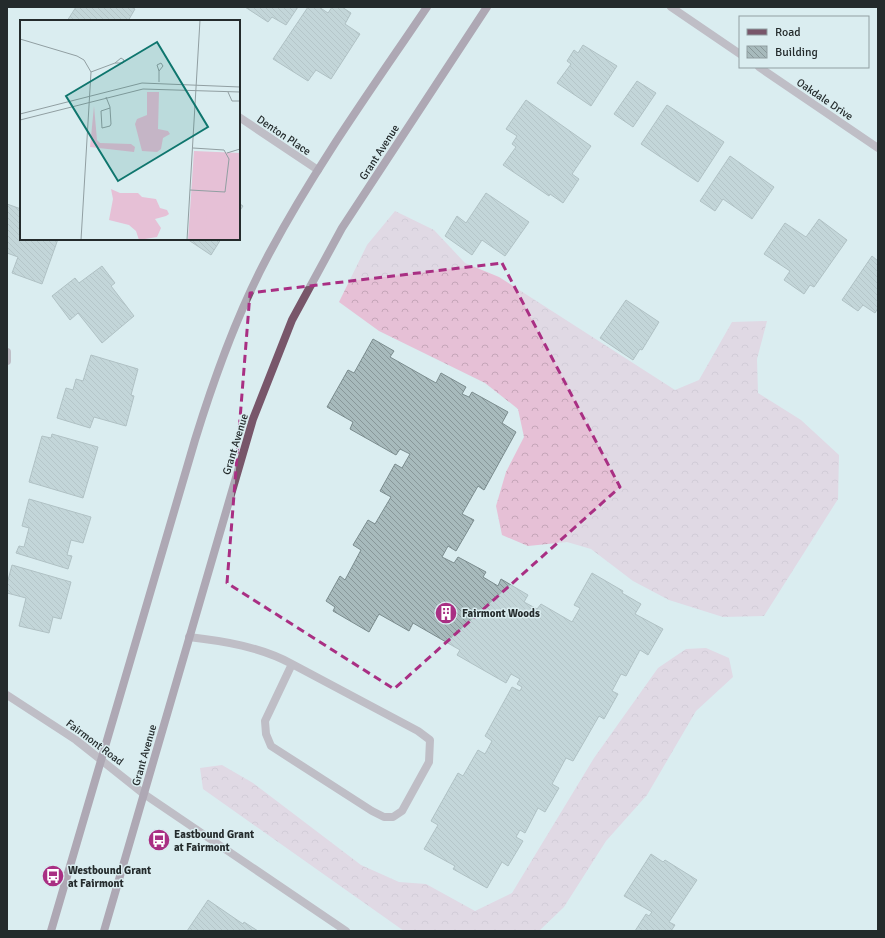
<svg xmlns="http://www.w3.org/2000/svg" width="885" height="938" viewBox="0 0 885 938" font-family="Signika,sans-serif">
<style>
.forest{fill:url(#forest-crowns)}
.building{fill:url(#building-back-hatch);stroke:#7b8c8e}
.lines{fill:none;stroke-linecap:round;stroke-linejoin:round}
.service{stroke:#9d8593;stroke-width:8}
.minor{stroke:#9d8593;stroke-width:8}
.secondary{stroke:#78566a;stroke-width:8}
.marked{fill:none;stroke:#a92f83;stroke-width:3;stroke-dasharray:8 5;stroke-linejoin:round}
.labels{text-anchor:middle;stroke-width:3;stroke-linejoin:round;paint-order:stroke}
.street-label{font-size:11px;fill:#242b2c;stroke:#daedf0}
.poi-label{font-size:11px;font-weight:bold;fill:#242b2c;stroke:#daedf0;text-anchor:start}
.inset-road{fill:none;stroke:#919fa2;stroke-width:1}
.view{fill:#0f766e;fill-opacity:0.15;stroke:#0f766e;stroke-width:2}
.inset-edge{fill:none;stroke:#242b2c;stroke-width:2}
</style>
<defs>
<pattern id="forest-crowns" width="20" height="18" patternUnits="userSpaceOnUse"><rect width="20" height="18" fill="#e6c0d6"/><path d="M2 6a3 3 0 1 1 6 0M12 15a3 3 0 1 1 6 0" fill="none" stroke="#c5a5b8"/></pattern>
<pattern id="building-back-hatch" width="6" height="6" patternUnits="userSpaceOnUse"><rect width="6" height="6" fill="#a7babc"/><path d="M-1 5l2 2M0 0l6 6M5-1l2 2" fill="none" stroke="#889799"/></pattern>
</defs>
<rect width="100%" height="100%" fill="#daedf0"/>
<path class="forest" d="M395 211 434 230 465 263 499 277 675 390 699 380 732 322 767 321 757 359 758 393 801 420 839 455 838 499 764 616 723 617 669 600 633 581 591 549 567 542 528 546 502 535 496 506 506 472 524 437 518 409 485 383 379 331 339 302 367 245Z
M706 648 729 658 733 677 696 711 647 795 606 841 564 907 539 931H404L203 789 200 768 222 765 253 783 361 865 399 882 426 884 475 911 512 893 594 758 658 668 686 649Z"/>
<path class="building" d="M76 7H131L135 9 128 21H67Z
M245 7H298L286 25 272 17 268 22Z
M308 7H319L328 13 332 7H342L351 13 345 24 360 34 331 79 316 70 308 81 273 59Z
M583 45 617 66 591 106 557 83 571 64 567 61 574 50 578 53Z
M637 81 656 93 633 127 614 114Z
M526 100 591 146 572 174 579 179 563 203 550 194 549 196 503 165 516 147 512 144 517 136 506 129Z
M667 105 724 142 698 182 641 144Z
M730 156 774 187 752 219 723 199 715 211 700 201Z
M486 193 529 222 505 256 482 240 472 255 445 236 457 216 466 223Z
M239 203 243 206 239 212Z
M7 204 21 209V239H58L42 284 12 273 18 257 7 253Z
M819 219 847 240 814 287 810 285 804 294 784 280 790 271 764 254 785 223 806 237Z
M187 239H221L211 255Z
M872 256 878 261V308L875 313 863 305 858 311 842 300Z
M102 266 115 283 111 286 134 316 102 343 78 313 70 320 52 296 75 278 79 283Z
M626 300 659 322 642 350 640 349 633 360 600 338Z
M373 339 394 351 390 357 436 383 441 373 466 387 462 394 469 397 472 392 508 412 502 423 516 432 484 490 478 486 462 514 474 520 456 551 448 546 442 557 454 563 458 557 486 572 483 577 498 586 501 579 528 595 524 602 537 609 541 604 572 622 580 608 574 605 592 573 623 591 622 593 641 604 635 614 663 629 648 655 640 650 626 676 621 674 612 691 618 694 604 719 599 716 573 761 566 758 552 784 559 788 545 812 538 808 525 833 520 830 516 837 523 841 508 866 502 862 487 888 453 869 455 866 424 849 438 825 431 821 458 773 463 776 478 750 485 754 492 741 485 736 512 687 520 691 522 687 517 684 520 679 511 674 506 683 457 655 460 650 413 623 409 631 379 614 369 632 333 611 335 607 326 601 340 576 345 580 361 550 353 545 368 520 375 524 391 497 380 491 395 464 402 468 410 454 400 449 396 455 350 429 353 422 327 407 348 370 354 373Z
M91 355 138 369 131 395 134 396 126 426 94 417 90 428 57 418 66 388 73 390 76 379 83 381Z
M52 434 98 447 83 498 29 482 42 436 51 438Z
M29 499 91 517 83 543 71 540 67 555 72 556 68 569 16 553 19 546 24 547 29 528 22 526Z
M12 565 71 582 61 619 53 617 49 633 19 626 26 598 7 593V584Z
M651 854 663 862 665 860 697 880 669 922 675 925 671 931H635L646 914 649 916 652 912 624 896Z
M208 900 243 924 244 922 258 931H187Z"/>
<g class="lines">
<path class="service" d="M189 637C224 641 261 647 292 664L418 731 430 740 429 762 402 811 393 817H384L372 811 271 746 266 734 265 721 292 664"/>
<path class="minor" d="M671 7 740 54
M759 67 878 148
M239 117 318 170
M7 352V361
M7 695 76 740 144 794 346 931"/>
<path class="secondary" d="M51 931 195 440C215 375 238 311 270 252 316 166 373 87 427 7
M104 931 253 419 292 320 342 228 487 7"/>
</g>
<path d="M0 0H885V938H0ZM502 263 620 487 394 689 227 583 250 293Z" fill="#daedf0" fill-opacity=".55" fill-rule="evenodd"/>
<path class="marked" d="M502 263 620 487 394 689 227 583 250 293Z"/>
<defs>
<g id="building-disc" transform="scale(1.15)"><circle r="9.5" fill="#a92f83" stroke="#daedf0"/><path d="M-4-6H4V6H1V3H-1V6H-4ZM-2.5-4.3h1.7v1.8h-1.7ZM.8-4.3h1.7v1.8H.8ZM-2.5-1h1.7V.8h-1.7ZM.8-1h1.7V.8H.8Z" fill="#fff"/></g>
<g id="bus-disc" transform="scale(1.15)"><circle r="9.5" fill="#a92f83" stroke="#daedf0"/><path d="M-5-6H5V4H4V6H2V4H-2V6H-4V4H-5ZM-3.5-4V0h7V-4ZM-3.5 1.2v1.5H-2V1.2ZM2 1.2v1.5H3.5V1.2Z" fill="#fff"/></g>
</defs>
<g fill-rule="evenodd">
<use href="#building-disc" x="446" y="613"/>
<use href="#bus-disc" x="159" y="840"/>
<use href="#bus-disc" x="53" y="876"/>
</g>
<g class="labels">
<g class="street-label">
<text transform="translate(825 99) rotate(34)" y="4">Oakdale Drive</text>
<text transform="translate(284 135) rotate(34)" y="4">Denton Place</text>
<text transform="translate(379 152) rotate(-57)" y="4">Grant Avenue</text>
<text transform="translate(235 444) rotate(-73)" y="4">Grant Avenue</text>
<text transform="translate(95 742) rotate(37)" y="4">Fairmont Road</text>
<text transform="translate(144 755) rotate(-74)" y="4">Grant Avenue</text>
</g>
<g class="poi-label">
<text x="462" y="617">Fairmont Woods</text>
<text x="174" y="838">Eastbound Grant<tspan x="174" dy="13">at Fairmont</tspan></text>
<text x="68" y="874">Westbound Grant<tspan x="68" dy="13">at Fairmont</tspan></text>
</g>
</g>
<g transform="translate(20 20)">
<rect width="220" height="220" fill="#daedf0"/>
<path d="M174 131 220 133V220H168Z" fill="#e6c0d6"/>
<path d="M127 72H139L138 109 148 111 150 114 143 118 141 129 137 132 122 131 115 104 117 99 127 95ZM74 86 77 120 80 123 111 124 115 127 114 132 70 127ZM91 169 100 173H118L122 177 136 179 140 188 147 190 149 194 146 196 135 199 141 208 137 217 119 220 116 211 109 205 89 200 93 179Z" fill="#e6c0d6"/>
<path d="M197 185 214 189 218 199 216 220H185L187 194Z" fill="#e6c0d6"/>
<path class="inset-road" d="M0 19 57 36 64 40 71 52 61 220M71 52 95 43H103L104 40 101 38 95 43M139 62V51L143 46 141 43 137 45 139 51M208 72 212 81H220M86 77 90 87V88L91 104 90 106 82 108 81 91 90 88M0 94 122 63 220 67M0 100 123 69 220 72M207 133 220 129M170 170 205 172 209 139 204 130 173 128M167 220 180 0"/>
<path class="view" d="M137 22 188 107 98 161 46 76Z"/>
<rect width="220" height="220" class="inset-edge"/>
</g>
<rect width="885" height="938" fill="none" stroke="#242b2c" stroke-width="16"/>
<rect x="739" y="16" width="130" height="52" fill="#daedf0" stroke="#919fa2"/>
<rect x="747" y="29" width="20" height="6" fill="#78566a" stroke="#919fa2"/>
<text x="775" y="36" font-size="12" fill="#242b2c">Road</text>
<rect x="747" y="46" width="20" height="12" fill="url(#building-back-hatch)" stroke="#919fa2"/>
<text x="775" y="56" font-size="12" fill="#242b2c">Building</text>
</svg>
